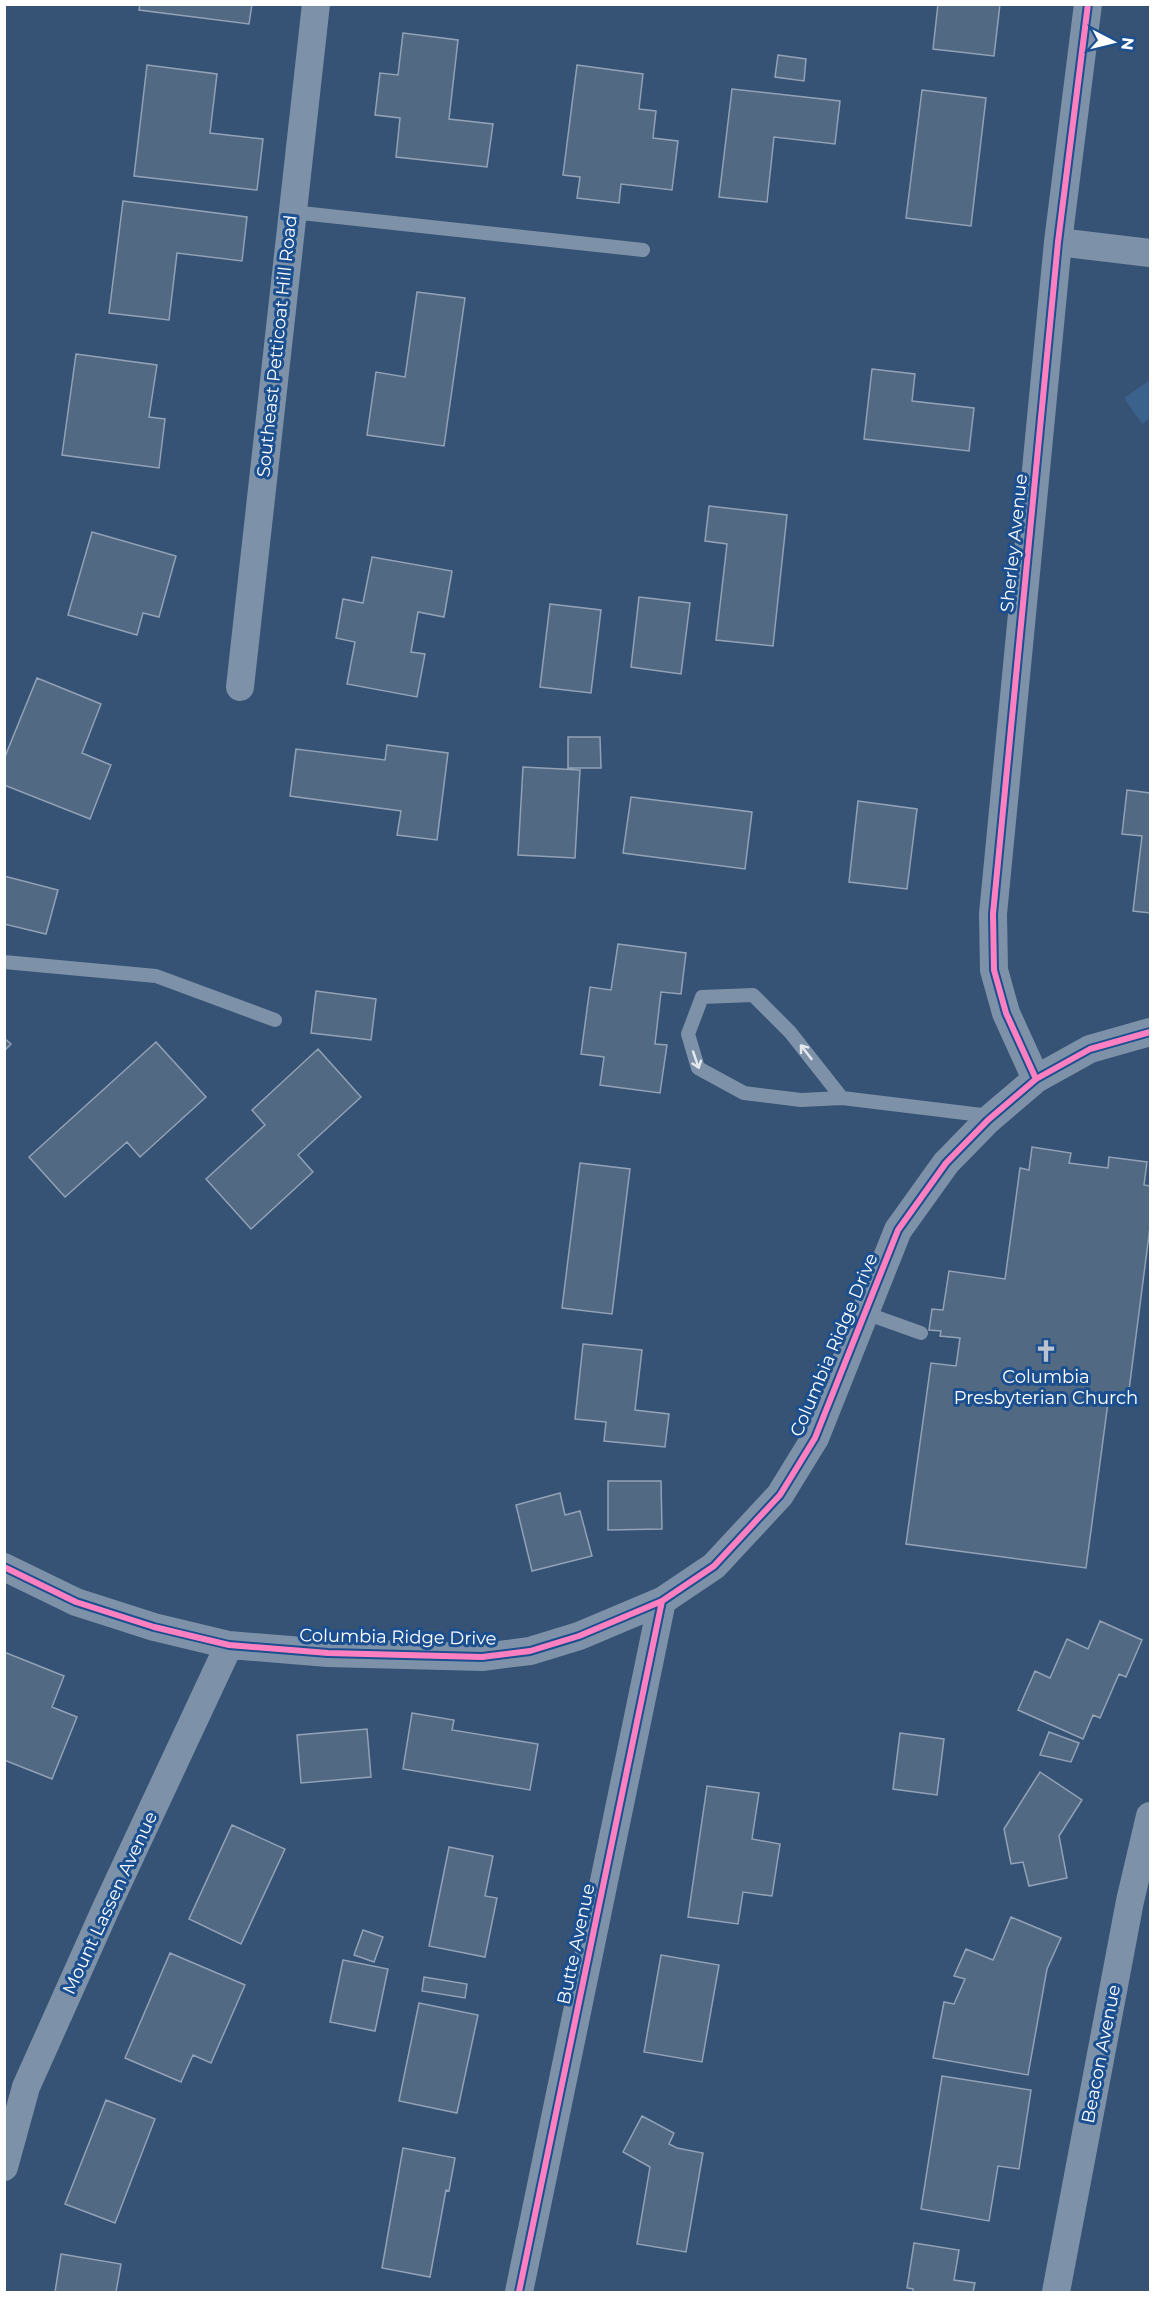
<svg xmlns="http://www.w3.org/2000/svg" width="1155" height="2297" viewBox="0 0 1155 2297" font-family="Montserrat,sans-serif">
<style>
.water{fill:#3b618d}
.building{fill:#526984;stroke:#92a2b6;stroke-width:1.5}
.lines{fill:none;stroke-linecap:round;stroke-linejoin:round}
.lane{stroke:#7d92a8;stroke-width:14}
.street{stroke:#7d92a8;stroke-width:28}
.cycleway-casing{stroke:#1b4f8f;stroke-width:10}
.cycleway{stroke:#ff80c0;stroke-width:6}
.oneway{stroke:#e5e9ee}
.labels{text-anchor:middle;stroke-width:6;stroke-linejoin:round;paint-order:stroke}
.street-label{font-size:18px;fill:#fff;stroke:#1b4f8f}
.poi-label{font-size:18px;fill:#fff;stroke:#1b4f8f}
</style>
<rect width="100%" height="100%" fill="#365274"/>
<path class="water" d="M1150 380V418L1142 424 1124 398Z"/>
<path class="building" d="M140 4H252L249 24 139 10Z
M938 4H1000L994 56 933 49Z
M403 33 458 40 449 119 493 124 487 167 396 157 400 118 375 115 380 73 398 75Z
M778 55 806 59 804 81 775 77Z
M147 65 217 74 210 133 263 139 257 190 134 176Z
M577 65 643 74 639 109 656 111 653 138 678 141 672 190 621 184 619 203 577 198 580 177 563 175Z
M732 89 840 101 835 144 774 137 767 202 719 197Z
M922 90 986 98 971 226 906 218Z
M123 201 247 217 242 261 177 253 169 320 109 313Z
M417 292 465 298 444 446 367 435 376 372 405 377Z
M76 354 157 365 149 417 165 419 159 468 62 455Z
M872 369 915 374 912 401 974 408 969 451 864 439Z
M709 506 787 515 773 646 716 640 727 544 705 541Z
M92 532 176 556 159 617 143 613 137 635 68 615Z
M372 557 452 571 444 617 418 612 411 652 425 654 417 697 347 684 355 642 336 638 343 599 363 603Z
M639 597 690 603 681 674 631 667Z
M550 604 601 610 591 693 540 687Z
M37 678 101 704 82 753 111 765 90 819 4 785V759Z
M568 737H600L601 768H568Z
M387 745 448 753 437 840 397 835 401 811 290 796 296 749 385 760Z
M523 767 580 770 575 858 518 855Z
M1127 790 1150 793V913L1133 911 1142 836 1122 834Z
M631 797 752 812 745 869 623 853Z
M858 801 917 809 907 889 849 882Z
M4 876 58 890 46 934 4 924Z
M618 944 686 953 681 994 661 992 655 1044 667 1045 660 1093 600 1085 604 1057 581 1054 590 987 611 990Z
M316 991 376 999 371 1040 311 1033Z
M4 1038 11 1044 4 1051Z
M156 1042 206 1097 140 1157 127 1142 65 1197 29 1157Z
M318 1049 361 1097 298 1155 313 1172 251 1229 206 1179 265 1125 252 1110Z
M1032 1147 1071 1153 1069 1163 1108 1168 1109 1157 1147 1162 1144 1185 1150 1186V1227L1128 1398 1109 1395 1086 1568 906 1544 931 1363 956 1366 960 1338 940 1336 941 1331 929 1330 932 1309 943 1310 949 1271 1005 1279 1020 1168 1029 1170Z
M580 1163 630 1169 612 1314 562 1308Z
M583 1344 642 1350 635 1410 669 1414 665 1447 604 1441 606 1422 575 1419Z
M608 1481H661L662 1529 608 1530Z
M560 1493 565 1515 580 1511 592 1556 532 1571 516 1505Z
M1100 1621 1142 1640 1126 1677 1119 1674 1100 1718 1093 1715 1083 1739 1018 1710 1035 1671 1050 1678 1067 1639 1088 1649Z
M4 1652 64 1676 52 1707 77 1717 52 1779 4 1760Z
M412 1713 454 1720 452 1730 538 1744 530 1790 403 1769Z
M367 1729 371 1777 301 1783 297 1735Z
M1049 1732 1079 1743 1071 1762 1040 1755Z
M900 1733 944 1739 937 1795 893 1789Z
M1040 1772 1082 1800 1059 1836 1067 1878 1029 1886 1023 1862 1011 1864 1004 1829Z
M707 1786 759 1793 752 1839 780 1844 772 1896 743 1892 738 1924 688 1917Z
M232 1825 285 1849 241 1944 189 1919Z
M449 1847 493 1856 485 1896 497 1898 485 1957 429 1946Z
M1011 1917 1061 1938 1047 1969 1028 2075 933 2058 944 2002 954 2004 965 1979 954 1976 966 1949 993 1960Z
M363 1930 383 1937 374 1962 354 1955Z
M170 1953 245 1985 211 2063 193 2055 181 2082 125 2058Z
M661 1955 719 1965 702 2062 644 2052Z
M343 1960 388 1969 375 2031 330 2022Z
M424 1977 467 1984 465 1998 422 1991Z
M419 2003 478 2015 457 2113 399 2101Z
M942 2076 1031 2090 1019 2169 998 2166 989 2221 921 2209Z
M106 2100 155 2119 115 2223 65 2204Z
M642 2116 674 2133 669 2144 677 2148 703 2153 686 2252 637 2244 650 2167 623 2152Z
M403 2148 455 2158 449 2191 446 2190 430 2277 382 2268Z
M914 2243 959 2250 954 2280 975 2283 973 2292H913V2289L907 2288Z
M61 2254 121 2264 116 2292H55Z"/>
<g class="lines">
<path class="lane" d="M292 212 643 250
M4 962 156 976 275 1020
M842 1098 790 1032 753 995 702 997 688 1034 698 1068 744 1093 801 1100 842 1098 990 1116
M865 1313 921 1333"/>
<path class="street" d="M1058 242 1150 253
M240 687 316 4
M1036 1079 1006 1013 994 970 993 914 1058 242 1088 4
M4 1567 76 1602 154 1627 229 1645 328 1653 482 1657 530 1651 579 1636 662 1601 714 1566 780 1495 815 1438 898 1230 946 1163 988 1120 1036 1079 1090 1049 1150 1032
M4 2167 26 2087 107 1906 229 1645
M519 2292 662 1601
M1056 2292 1130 1901 1150 1816"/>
<g class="cycleway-casing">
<path id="cycleway" d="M1036 1079 1006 1013 994 970 993 914 1058 242 1088 4
M4 1567 76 1602 154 1627 229 1645 328 1653 482 1657 530 1651 579 1636 662 1601 714 1566 780 1495 815 1438 898 1230 946 1163 988 1120 1036 1079 1090 1049 1150 1032
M519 2292 662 1601"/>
</g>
<use href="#cycleway" class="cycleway"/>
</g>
<defs><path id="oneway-shaft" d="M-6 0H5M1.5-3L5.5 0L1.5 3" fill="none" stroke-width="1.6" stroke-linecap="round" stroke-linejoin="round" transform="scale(1.5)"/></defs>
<g class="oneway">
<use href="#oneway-shaft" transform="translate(806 1052) rotate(-128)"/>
<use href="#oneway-shaft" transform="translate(696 1060) rotate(71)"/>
</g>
<defs>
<g id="church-bare" transform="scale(1.8)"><path d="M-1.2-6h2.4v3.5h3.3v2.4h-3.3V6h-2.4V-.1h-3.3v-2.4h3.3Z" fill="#b9c2ce" stroke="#1b4f8f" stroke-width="2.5" paint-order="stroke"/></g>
</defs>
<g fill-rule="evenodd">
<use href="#church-bare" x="1046" y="1351"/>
</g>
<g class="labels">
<g class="street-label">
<text transform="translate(277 346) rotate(-84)" y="6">Southeast Petticoat Hill Road</text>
<text transform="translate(1014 543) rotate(-84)" y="6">Sherley Avenue</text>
<text transform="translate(834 1345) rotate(-67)" y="6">Columbia Ridge Drive</text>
<text transform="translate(398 1637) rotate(1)" y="6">Columbia Ridge Drive</text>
<text transform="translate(110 1903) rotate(-65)" y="6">Mount Lassen Avenue</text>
<text transform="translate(576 1944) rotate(-78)" y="6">Butte Avenue</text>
<text transform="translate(1101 2054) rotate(-79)" y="6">Beacon Avenue</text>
</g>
<g class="poi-label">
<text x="1046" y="1383">Columbia<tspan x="1046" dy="21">Presbyterian Church</tspan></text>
</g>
</g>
<rect width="1155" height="2297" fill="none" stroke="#ffffff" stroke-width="12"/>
<g transform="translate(1113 42) rotate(97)" stroke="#1b4f8f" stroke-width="4.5" paint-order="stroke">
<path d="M0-4.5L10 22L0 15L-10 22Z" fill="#ffffff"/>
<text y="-9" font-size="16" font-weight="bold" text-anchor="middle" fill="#ffffff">N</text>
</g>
</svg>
